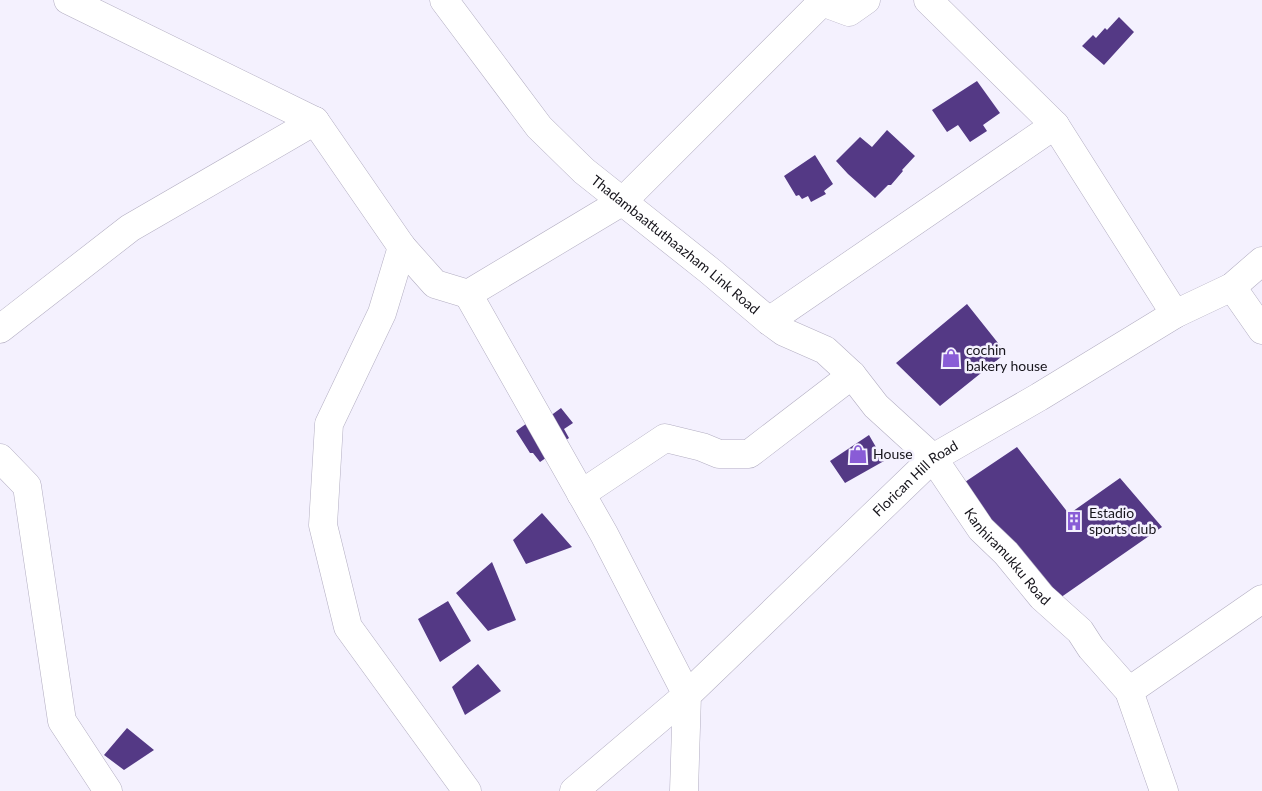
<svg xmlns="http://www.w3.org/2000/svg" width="1262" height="791" viewBox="0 0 1262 791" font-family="Lato,sans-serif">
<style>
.building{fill:#543985}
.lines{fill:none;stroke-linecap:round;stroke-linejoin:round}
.minor-casing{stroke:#b3aec2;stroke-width:29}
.minor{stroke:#fff;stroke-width:28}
.labels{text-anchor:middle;stroke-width:5;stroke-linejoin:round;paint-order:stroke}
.street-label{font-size:14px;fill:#16141b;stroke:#f4f1fe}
.poi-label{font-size:14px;fill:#16141b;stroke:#f4f1fe;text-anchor:start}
</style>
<rect width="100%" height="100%" fill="#f4f1fe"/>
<path class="building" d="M1119 17 1134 32 1104 65 1082 46 1093 35 1096 38 1105 28 1107 30Z
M977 81 1000 113 983 125 987 131 970 142 958 125 947 132 932 110Z
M887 130 915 156 902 170 903 171 891 185H888L875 198 848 174 836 161 860 137 872 147Z
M815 155 833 184 824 191 826 194 811 202 808 196 802 199 799 195 796 196 784 176Z
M967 304 1006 353 940 406 896 363Z
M561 408 573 423 564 429 569 438 557 446 559 449 540 462 533 453H530L516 431 537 416 542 422Z
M869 435 884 461 845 483 830 461Z
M1017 447 1069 514 1120 478 1162 527 1057 600 962 484Z
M542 513 572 547 526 564 513 540Z
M492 562 516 620 488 631 456 593Z
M448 601 471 641 440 662 418 619Z
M478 664 501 691 465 715 452 687Z
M127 728 154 750 124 770 104 755Z"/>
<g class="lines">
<g class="minor-casing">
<g id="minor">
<path d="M68 0 315 121"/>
<path id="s1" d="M444 0 539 127 584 171 710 271 769 321 784 332 825 350 852 375 876 406 933 458 981 529 1006 553 1042 597 1080 631 1091 648 1129 691 1164 791"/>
<path d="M928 0 1055 125"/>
<path d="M402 247 382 313 329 424 323 525 348 627 467 791"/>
<path d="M1232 287 1262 330"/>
<path d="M468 294 604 534 687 695 574 791"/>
<path d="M769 321 1055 125 1175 314"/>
<path d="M0 329 130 228 315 121 402 247 435 284 468 294 623 201 822 2 849 12 866 0"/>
<path d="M0 458 27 486 62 721 108 791"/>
<path d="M581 494 665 438 702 447 719 454H749L852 375"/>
<path d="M1129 691 1262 599"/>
<path id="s2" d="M684 791 687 695 933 458 1039 397 1175 314 1232 287 1262 261"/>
</g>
</g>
<use href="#minor" class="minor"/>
</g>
<defs>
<g id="shop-bare" transform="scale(1.5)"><path d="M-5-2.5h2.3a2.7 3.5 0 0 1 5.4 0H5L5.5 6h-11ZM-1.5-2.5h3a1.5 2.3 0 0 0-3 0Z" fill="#895cd6" stroke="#f4f1fe" stroke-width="2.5" paint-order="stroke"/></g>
<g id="building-bare" transform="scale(1.5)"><path d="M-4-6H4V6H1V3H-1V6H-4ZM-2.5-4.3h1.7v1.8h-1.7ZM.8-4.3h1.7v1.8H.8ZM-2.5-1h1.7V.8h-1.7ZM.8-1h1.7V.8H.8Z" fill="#895cd6" stroke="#f4f1fe" stroke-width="2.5" paint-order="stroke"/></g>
</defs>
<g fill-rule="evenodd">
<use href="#shop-bare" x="951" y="358"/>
<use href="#shop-bare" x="858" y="454"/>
<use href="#building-bare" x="1074" y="521"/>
</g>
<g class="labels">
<g class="street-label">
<text dy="5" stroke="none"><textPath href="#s1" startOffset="339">Thadambaattuthaazham Link Road</textPath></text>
<text dy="5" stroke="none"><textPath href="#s2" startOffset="411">Florican Hill Road</textPath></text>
<text dy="5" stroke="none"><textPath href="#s1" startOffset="800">Kanhiramukku Road</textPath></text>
</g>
<g class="poi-label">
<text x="966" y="355">cochin<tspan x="966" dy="16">bakery house</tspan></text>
<text x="873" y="459">House</text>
<text x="1089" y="518">Estadio<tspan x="1089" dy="16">sports club</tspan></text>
</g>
</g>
</svg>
